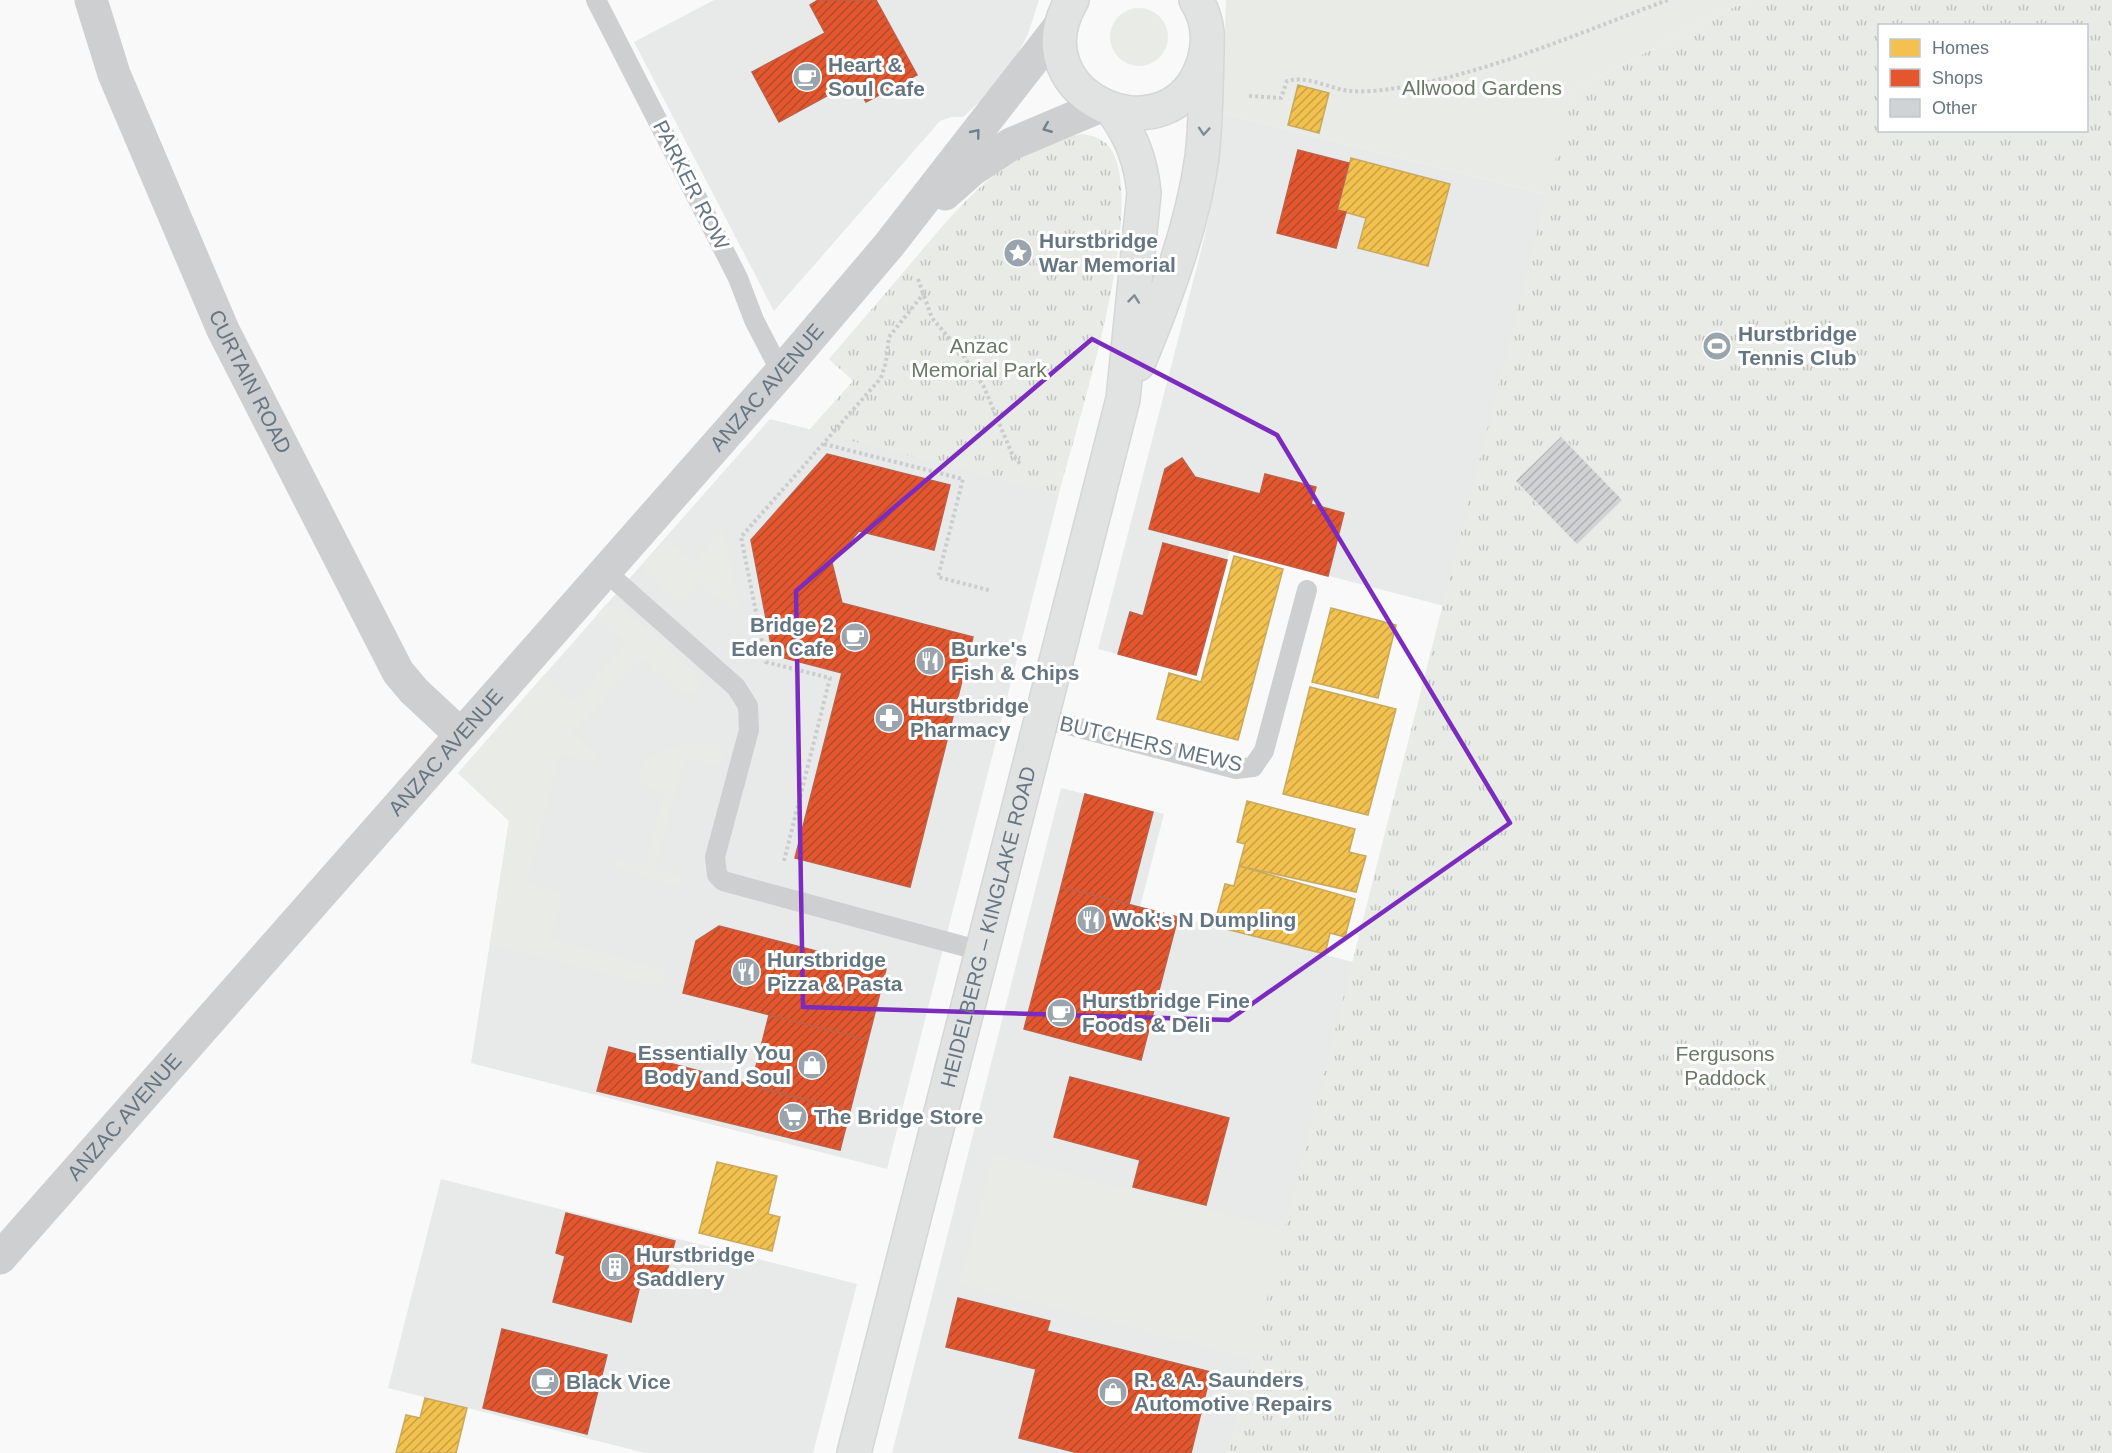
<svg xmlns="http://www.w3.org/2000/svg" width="2112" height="1453" viewBox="0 0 2112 1453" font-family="Helvetica,sans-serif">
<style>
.built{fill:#e8e9e9}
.green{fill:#e8ebe6}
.park{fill:url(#park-tufts);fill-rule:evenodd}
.homes{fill:url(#homes-hatch);stroke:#c8aa5e;stroke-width:1.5}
.shops{fill:url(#shops-hatch);stroke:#be6048;stroke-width:1.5}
.building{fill:url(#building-hatch);stroke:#e8e8e8;stroke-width:1.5}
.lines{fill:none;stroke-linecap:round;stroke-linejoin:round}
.secondary-casing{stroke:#d5d6d7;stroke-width:36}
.path{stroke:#cbcccd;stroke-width:4;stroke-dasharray:3 3;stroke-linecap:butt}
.lane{stroke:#cecfd0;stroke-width:20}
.street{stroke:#cecfd0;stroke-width:33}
.secondary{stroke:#e1e2e2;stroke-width:33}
.oneway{stroke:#707f8b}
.oneway2{stroke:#7e8c96}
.marked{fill:none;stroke:#7b2cbf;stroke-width:4.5;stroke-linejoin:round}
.labels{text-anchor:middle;stroke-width:6;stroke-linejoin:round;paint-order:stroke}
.poi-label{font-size:21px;font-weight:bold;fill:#657683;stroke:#fff;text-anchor:start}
.park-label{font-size:21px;fill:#687a64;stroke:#fff}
.street-label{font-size:21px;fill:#657683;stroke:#fff}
</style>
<defs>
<pattern id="park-tufts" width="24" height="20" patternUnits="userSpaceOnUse" patternTransform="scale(1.5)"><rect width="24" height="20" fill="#e8ebe6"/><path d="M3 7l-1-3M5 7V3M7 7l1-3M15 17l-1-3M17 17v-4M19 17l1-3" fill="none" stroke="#c0c3c0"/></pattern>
<pattern id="homes-hatch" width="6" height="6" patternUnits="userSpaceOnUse" patternTransform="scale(1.5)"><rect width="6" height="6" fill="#f2c14e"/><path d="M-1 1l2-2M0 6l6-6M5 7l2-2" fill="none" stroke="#c8a146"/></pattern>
<pattern id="shops-hatch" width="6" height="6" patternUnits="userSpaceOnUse" patternTransform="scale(1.5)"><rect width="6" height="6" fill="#e4572e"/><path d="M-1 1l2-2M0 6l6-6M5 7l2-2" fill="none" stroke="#b24a2c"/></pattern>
<pattern id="building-hatch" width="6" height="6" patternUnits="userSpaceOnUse" patternTransform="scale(1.5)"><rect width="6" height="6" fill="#d0d2d3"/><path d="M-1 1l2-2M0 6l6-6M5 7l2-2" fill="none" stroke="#acafb1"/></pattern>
</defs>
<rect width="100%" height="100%" fill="#f9f9f9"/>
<path class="built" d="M714 0H1039L1028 34 1016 57 988 94 963 117H951L940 121 774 311 634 42Z
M1222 113 1548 195 1444 606 1230 550 1196 675 1098 649 1203 243 1214 189Z
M770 419 1059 494 887 1169 471 1063 509 821 458 773Z
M1061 788 1164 814 1140 907 1353 962 1252 1359 1228 1453H892Z
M441 1179 857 1284 813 1453H645L388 1388Z"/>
<path class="green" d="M1226 0H1748L1573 90 1548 195 1222 113Z
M1110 37a29 29 0 1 1 58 0a29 29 0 1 1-58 0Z
M723 528 741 615 701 584 684 603 678 604 644 571V563L665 539 693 563Z
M605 605 622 608 697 673 700 684 691 693 678 690 641 658 573 734 601 758 597 763 561 754 527 882 563 892 551 939 666 970 662 988 490 944 509 821 458 773 544 675 574 702 626 643 596 616Z
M698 743 713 744 722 751 723 755 718 764 713 765 685 758 655 869 680 877V884L674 885 614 867 612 858 645 866 664 793 638 782C637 753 677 746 698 743Z
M993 1154 1285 1230 1252 1359 959 1284Z"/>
<path class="park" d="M1748 0H2112V1453H1228L1573 90ZM1880 26H2086V130H1880Z
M1082 134C1095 136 1105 139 1112 151 1147 212 1077 423 1059 494L809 430 853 381 829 359C855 329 881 298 907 268 954 213 1005 145 1082 134Z"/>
<path class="homes" d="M1298 85 1329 93 1319 133 1288 125Z
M1351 158 1450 184 1428 266 1358 248 1366 218 1337 210Z
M1234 556 1283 569 1238 740 1157 719 1169 673 1201 682Z
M1331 608 1396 625 1378 698 1312 682Z
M1310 687 1396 709 1368 815 1283 794Z
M1247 801 1355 829 1349 852 1366 856 1356 892 1239 866 1245 844 1237 842Z
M1239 866 1355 899 1345 937 1330 933 1325 954 1214 926 1225 884 1234 886Z
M717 1162 777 1176 768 1214 780 1217 772 1251 699 1233Z
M425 1398 467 1408 456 1453H396L406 1415 420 1418Z"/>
<path class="shops" d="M818 0H876L917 75 866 102 854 81 779 122 752 72 825 33 810 5Z
M1298 150 1349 163 1337 210 1346 212 1336 248 1277 233Z
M827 454 950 485 934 550 859 531 832 563 842 603 973 637 910 887 795 858 842 673 773 655 751 540Z
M1182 458 1195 477 1260 494 1265 474 1316 487 1311 504 1344 513 1328 576 1149 529 1165 469Z
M1163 543 1227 560 1196 675 1118 654 1130 612 1143 616Z
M1085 794 1153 812 1129 904 1061 887Z
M1061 887 1178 917 1141 1060 1024 1029Z
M719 926 886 969 868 1040 683 993 696 941Z
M769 1015 868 1040 850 1111 751 1086Z
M609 1047 850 1111 840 1150 597 1091Z
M1070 1077 1229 1118 1206 1205 1133 1187 1140 1160 1054 1137Z
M566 1213 675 1241 664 1283 642 1277 631 1322 553 1302 565 1256 556 1253Z
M958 1298 1050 1321 1047 1331 1211 1372 1191 1453H1078L1019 1438 1036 1369 946 1347Z
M502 1329 607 1355 587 1434 483 1408Z"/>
<path class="building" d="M1561 436 1623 500 1577 545 1515 481Z"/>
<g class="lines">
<g class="secondary-casing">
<g id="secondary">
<path d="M1072 0C1014 98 1173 164 1204 61 1210 41 1208 19 1196 0"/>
<path d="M1138 364C1165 299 1192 229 1202 157 1206 122 1206 87 1207 51"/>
<path id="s3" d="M854 1453 1123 399 1144 193C1141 162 1132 137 1113 111"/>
</g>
</g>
<path class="path" d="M1249 96 1281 98 1287 81C1307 75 1328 88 1349 91 1362 92 1377 91 1390 89 1486 75 1578 33 1668 0
M918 279 932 318 961 352 984 387 1012 454 1021 465
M824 444 963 479 938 577 992 591
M784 861 830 678 766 662 741 537 881 378 886 362 889 337 924 293"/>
<path class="lane" d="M596 0 738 278 754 320 781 372
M605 571 736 687 748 706 749 730 715 857 717 875 723 881 981 951
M1042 718 1236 769 1253 767 1264 751 1307 590"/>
<g class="street">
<path id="s1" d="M91 0 114 74 223 330 398 672 414 691 460 734"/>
<path d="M945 194 972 170 1011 144 1101 106"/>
<path id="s2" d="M0 1258 781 372 889 245 1062 23"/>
</g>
<use href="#secondary" class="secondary"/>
</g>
<defs><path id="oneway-chevron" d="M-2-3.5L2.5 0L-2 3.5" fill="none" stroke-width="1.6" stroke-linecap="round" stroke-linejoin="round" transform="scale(1.5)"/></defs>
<g class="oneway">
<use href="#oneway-chevron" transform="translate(1047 128) rotate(158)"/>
<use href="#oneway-chevron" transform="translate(976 133) rotate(-51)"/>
</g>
<g class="oneway2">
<use href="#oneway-chevron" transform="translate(1204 131) rotate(94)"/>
<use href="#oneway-chevron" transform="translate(1134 299) rotate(-84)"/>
</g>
<path class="marked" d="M1092 339 1277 435 1510 823 1229 1020 803 1007 796 591Z"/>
<defs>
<g id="cafe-disc" transform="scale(1.5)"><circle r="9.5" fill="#99a4ac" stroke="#fff"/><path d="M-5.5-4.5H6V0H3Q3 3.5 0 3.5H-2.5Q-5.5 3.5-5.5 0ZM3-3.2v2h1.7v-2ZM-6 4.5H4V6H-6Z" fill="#fff"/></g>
<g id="sight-disc" transform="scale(1.5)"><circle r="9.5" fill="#99a4ac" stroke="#fff"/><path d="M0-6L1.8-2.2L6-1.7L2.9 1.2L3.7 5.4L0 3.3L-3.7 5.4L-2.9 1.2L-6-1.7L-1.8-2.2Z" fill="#fff"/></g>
<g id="stadium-disc" transform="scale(1.5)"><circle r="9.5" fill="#99a4ac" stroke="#fff"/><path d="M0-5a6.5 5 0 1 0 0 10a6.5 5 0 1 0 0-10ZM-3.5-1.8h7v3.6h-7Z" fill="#fff"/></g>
<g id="restaurant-disc" transform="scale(1.5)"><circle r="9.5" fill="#99a4ac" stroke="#fff"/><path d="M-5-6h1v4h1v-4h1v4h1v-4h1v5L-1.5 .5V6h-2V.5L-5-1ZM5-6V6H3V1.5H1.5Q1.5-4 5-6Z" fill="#fff"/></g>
<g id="pharmacy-disc" transform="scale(1.5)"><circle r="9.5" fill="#99a4ac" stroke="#fff"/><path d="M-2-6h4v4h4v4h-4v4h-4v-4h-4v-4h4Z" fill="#fff"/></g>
<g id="shop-disc" transform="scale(1.5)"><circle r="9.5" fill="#99a4ac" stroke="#fff"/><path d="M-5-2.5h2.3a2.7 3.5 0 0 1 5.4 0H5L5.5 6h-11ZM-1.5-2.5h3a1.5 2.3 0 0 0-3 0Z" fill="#fff"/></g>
<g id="supermarket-disc" transform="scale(1.5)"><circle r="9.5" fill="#99a4ac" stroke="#fff"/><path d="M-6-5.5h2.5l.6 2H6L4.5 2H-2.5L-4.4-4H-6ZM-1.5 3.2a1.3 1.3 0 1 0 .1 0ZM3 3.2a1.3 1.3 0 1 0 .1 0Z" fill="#fff"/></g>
<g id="building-disc" transform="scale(1.5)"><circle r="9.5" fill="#99a4ac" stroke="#fff"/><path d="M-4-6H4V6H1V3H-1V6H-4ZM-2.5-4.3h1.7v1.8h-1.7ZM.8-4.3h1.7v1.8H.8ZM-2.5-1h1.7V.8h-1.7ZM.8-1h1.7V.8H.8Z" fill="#fff"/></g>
</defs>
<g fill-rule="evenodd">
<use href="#cafe-disc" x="807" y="77"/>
<use href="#sight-disc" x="1018" y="253"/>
<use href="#stadium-disc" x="1717" y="346"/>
<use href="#cafe-disc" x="855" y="637"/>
<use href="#restaurant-disc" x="930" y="661"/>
<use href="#pharmacy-disc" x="889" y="718"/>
<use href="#restaurant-disc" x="1091" y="920"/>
<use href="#restaurant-disc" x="746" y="972"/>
<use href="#cafe-disc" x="1061" y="1013"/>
<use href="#shop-disc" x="812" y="1065"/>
<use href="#supermarket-disc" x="793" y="1117"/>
<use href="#building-disc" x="615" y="1267"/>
<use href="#cafe-disc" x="545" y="1382"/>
<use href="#shop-disc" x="1113" y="1392"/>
</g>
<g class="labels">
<g class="poi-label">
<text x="828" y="72">Heart &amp;<tspan x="828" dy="24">Soul Cafe</tspan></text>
<text x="1039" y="248">Hurstbridge<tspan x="1039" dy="24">War Memorial</tspan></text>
<text x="1738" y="341">Hurstbridge<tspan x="1738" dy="24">Tennis Club</tspan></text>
<text x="834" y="632" text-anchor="end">Bridge 2<tspan x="834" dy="24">Eden Cafe</tspan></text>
<text x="951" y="656">Burke's<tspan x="951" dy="24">Fish &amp; Chips</tspan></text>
<text x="910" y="713">Hurstbridge<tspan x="910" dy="24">Pharmacy</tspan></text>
<text x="1112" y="927">Wok's N Dumpling</text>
<text x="767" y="967">Hurstbridge<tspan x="767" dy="24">Pizza &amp; Pasta</tspan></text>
<text x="1082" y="1008">Hurstbridge Fine<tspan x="1082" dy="24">Foods &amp; Deli</tspan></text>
<text x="791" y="1060" text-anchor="end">Essentially You<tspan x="791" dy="24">Body and Soul</tspan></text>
<text x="814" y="1124">The Bridge Store</text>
<text x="636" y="1262">Hurstbridge<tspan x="636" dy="24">Saddlery</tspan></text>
<text x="1134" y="1387">R. &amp; A. Saunders<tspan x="1134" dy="24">Automotive Repairs</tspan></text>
<text x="566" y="1389">Black Vice</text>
</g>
<g class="park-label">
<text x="1482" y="95">Allwood Gardens</text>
<text x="979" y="353">Anzac<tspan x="979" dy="24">Memorial Park</tspan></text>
<text x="1725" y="1061">Fergusons<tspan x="1725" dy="24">Paddock</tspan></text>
</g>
<g class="street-label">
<text transform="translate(691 185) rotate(63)" y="7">PARKER ROW</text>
<text dy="7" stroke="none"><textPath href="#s1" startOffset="414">CURTAIN ROAD</textPath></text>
<text dy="7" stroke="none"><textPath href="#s2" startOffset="1160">ANZAC AVENUE</textPath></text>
<text transform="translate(1151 744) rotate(13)" y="7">BUTCHERS MEWS</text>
<text dy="7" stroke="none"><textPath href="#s2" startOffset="674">ANZAC AVENUE</textPath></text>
<text dy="7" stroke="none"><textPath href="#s3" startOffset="543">HEIDELBERG – KINGLAKE ROAD</textPath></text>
<text dy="7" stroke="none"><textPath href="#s2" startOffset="188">ANZAC AVENUE</textPath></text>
</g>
</g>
<rect x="1878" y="24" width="210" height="108" fill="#ffffff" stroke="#c1c8cd" stroke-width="1.5"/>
<rect x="1890" y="39" width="30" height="18" fill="#f2c14e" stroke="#c1c8cd" stroke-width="1.5"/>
<text x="1932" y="54" font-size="18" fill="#657683">Homes</text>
<rect x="1890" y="69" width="30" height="18" fill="#e4572e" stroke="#c1c8cd" stroke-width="1.5"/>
<text x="1932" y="84" font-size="18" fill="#657683">Shops</text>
<rect x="1890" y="99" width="30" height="18" fill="#d0d2d3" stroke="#c1c8cd" stroke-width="1.5"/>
<text x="1932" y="114" font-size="18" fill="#657683">Other</text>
</svg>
